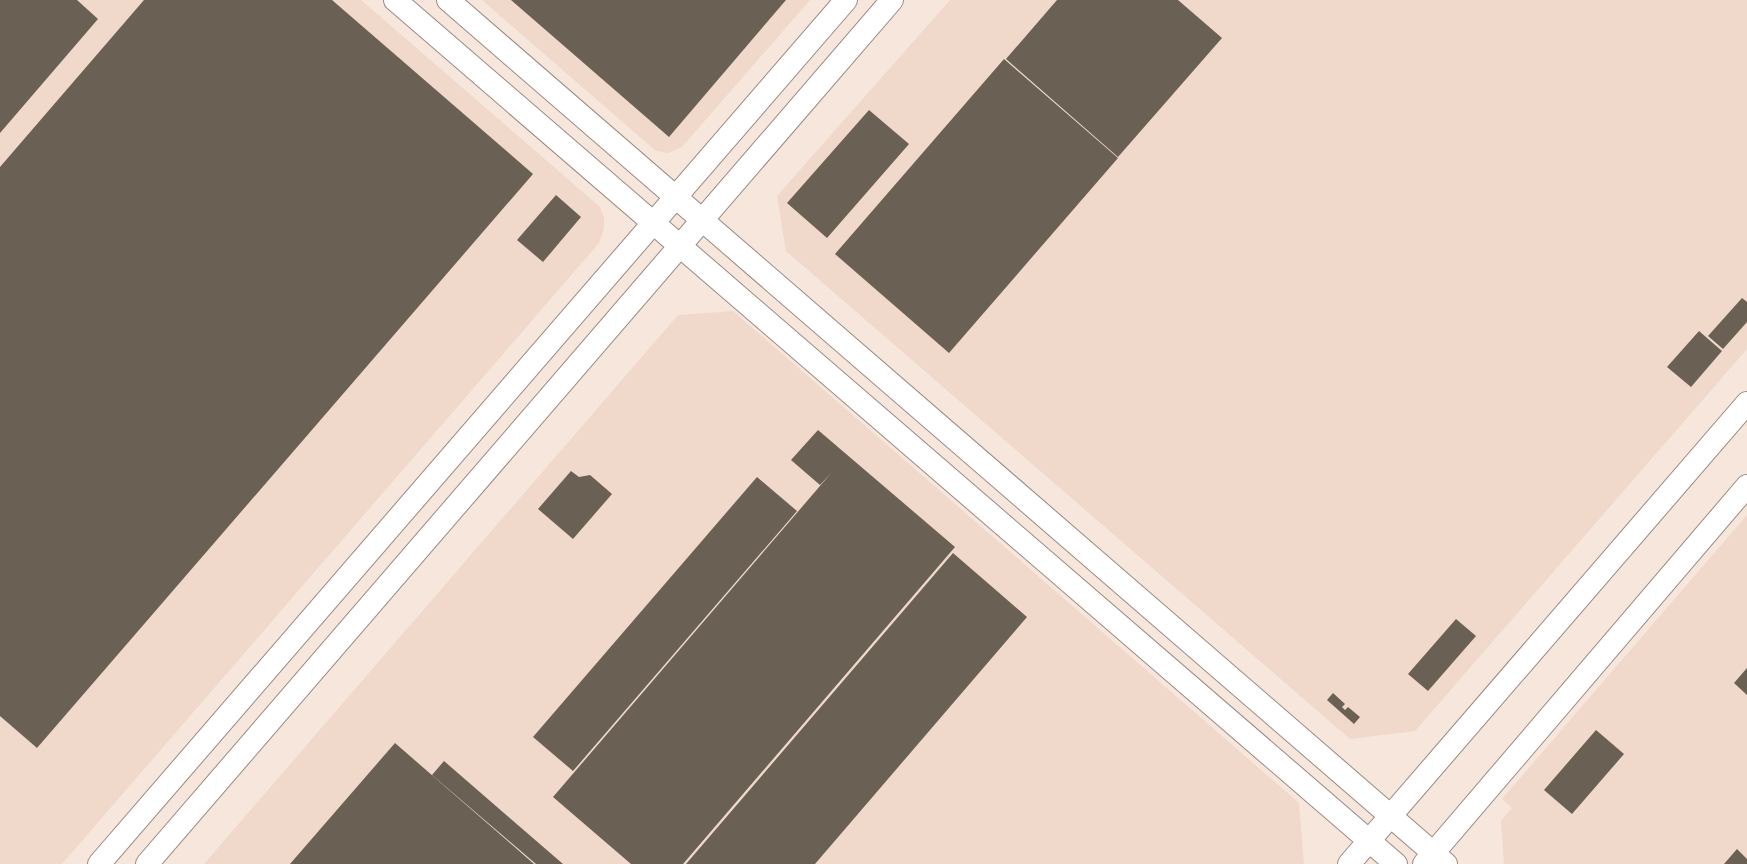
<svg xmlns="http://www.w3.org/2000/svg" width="1747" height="864" viewBox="0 0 1747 864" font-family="Montserrat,sans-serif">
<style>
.built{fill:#f0d8ca}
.building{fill:#6a6054}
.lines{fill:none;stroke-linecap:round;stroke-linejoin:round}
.tertiary-casing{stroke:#998a81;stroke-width:24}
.tertiary{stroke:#fff;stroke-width:22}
</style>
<rect width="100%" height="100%" fill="#f6e6dc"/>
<path class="built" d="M0 0H361L600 207 604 218V229L599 243 62 864H0Z
M482 0H810L682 147 668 153 656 151Z
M950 0H1747V349L1415 731 1350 739 786 251 777 196Z
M733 311 1299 803 1304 864H204L678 315Z
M1747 515V864H1504L1501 821 1512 808 1502 799Z"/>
<path class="building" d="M0 0H77L98 19 0 133Z
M144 0H332L533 174 37 748 0 716V167Z
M511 0H786L669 137Z
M1057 0H1178L1222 38 1118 157 1006 59Z
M1004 59 1118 158 949 353 835 254Z
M869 110 909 144 827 238 787 203Z
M556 195 581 217 543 262 517 240Z
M1742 298 1747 302V322L1723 349 1708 336Z
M1699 331 1722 351 1691 387 1667 367Z
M818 430 955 547 683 864H631L553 797 832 472 820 485 791 460Z
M571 471 579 477 590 475 612 494 573 539 538 509Z
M757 477 797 511 573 771 533 737Z
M953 553 1027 617 815 864H686Z
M1456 619 1476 636 1428 691 1408 674Z
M1747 668V695L1734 683Z
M1333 693 1345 704 1342 707 1345 710 1348 707 1360 717 1354 724 1327 700Z
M1596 730 1624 754 1572 814 1544 790Z
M395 743 534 864H290Z
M444 761 563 864H536L432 775Z
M1737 849 1747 859V864H1724Z"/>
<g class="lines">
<g class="tertiary-casing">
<path id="tertiary" d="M395 0 1396 864
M448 0 1446 864
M99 864 846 0
M147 864 892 0
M1349 864 1747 403
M1424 864 1747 486"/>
</g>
<use href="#tertiary" class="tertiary"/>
</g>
</svg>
